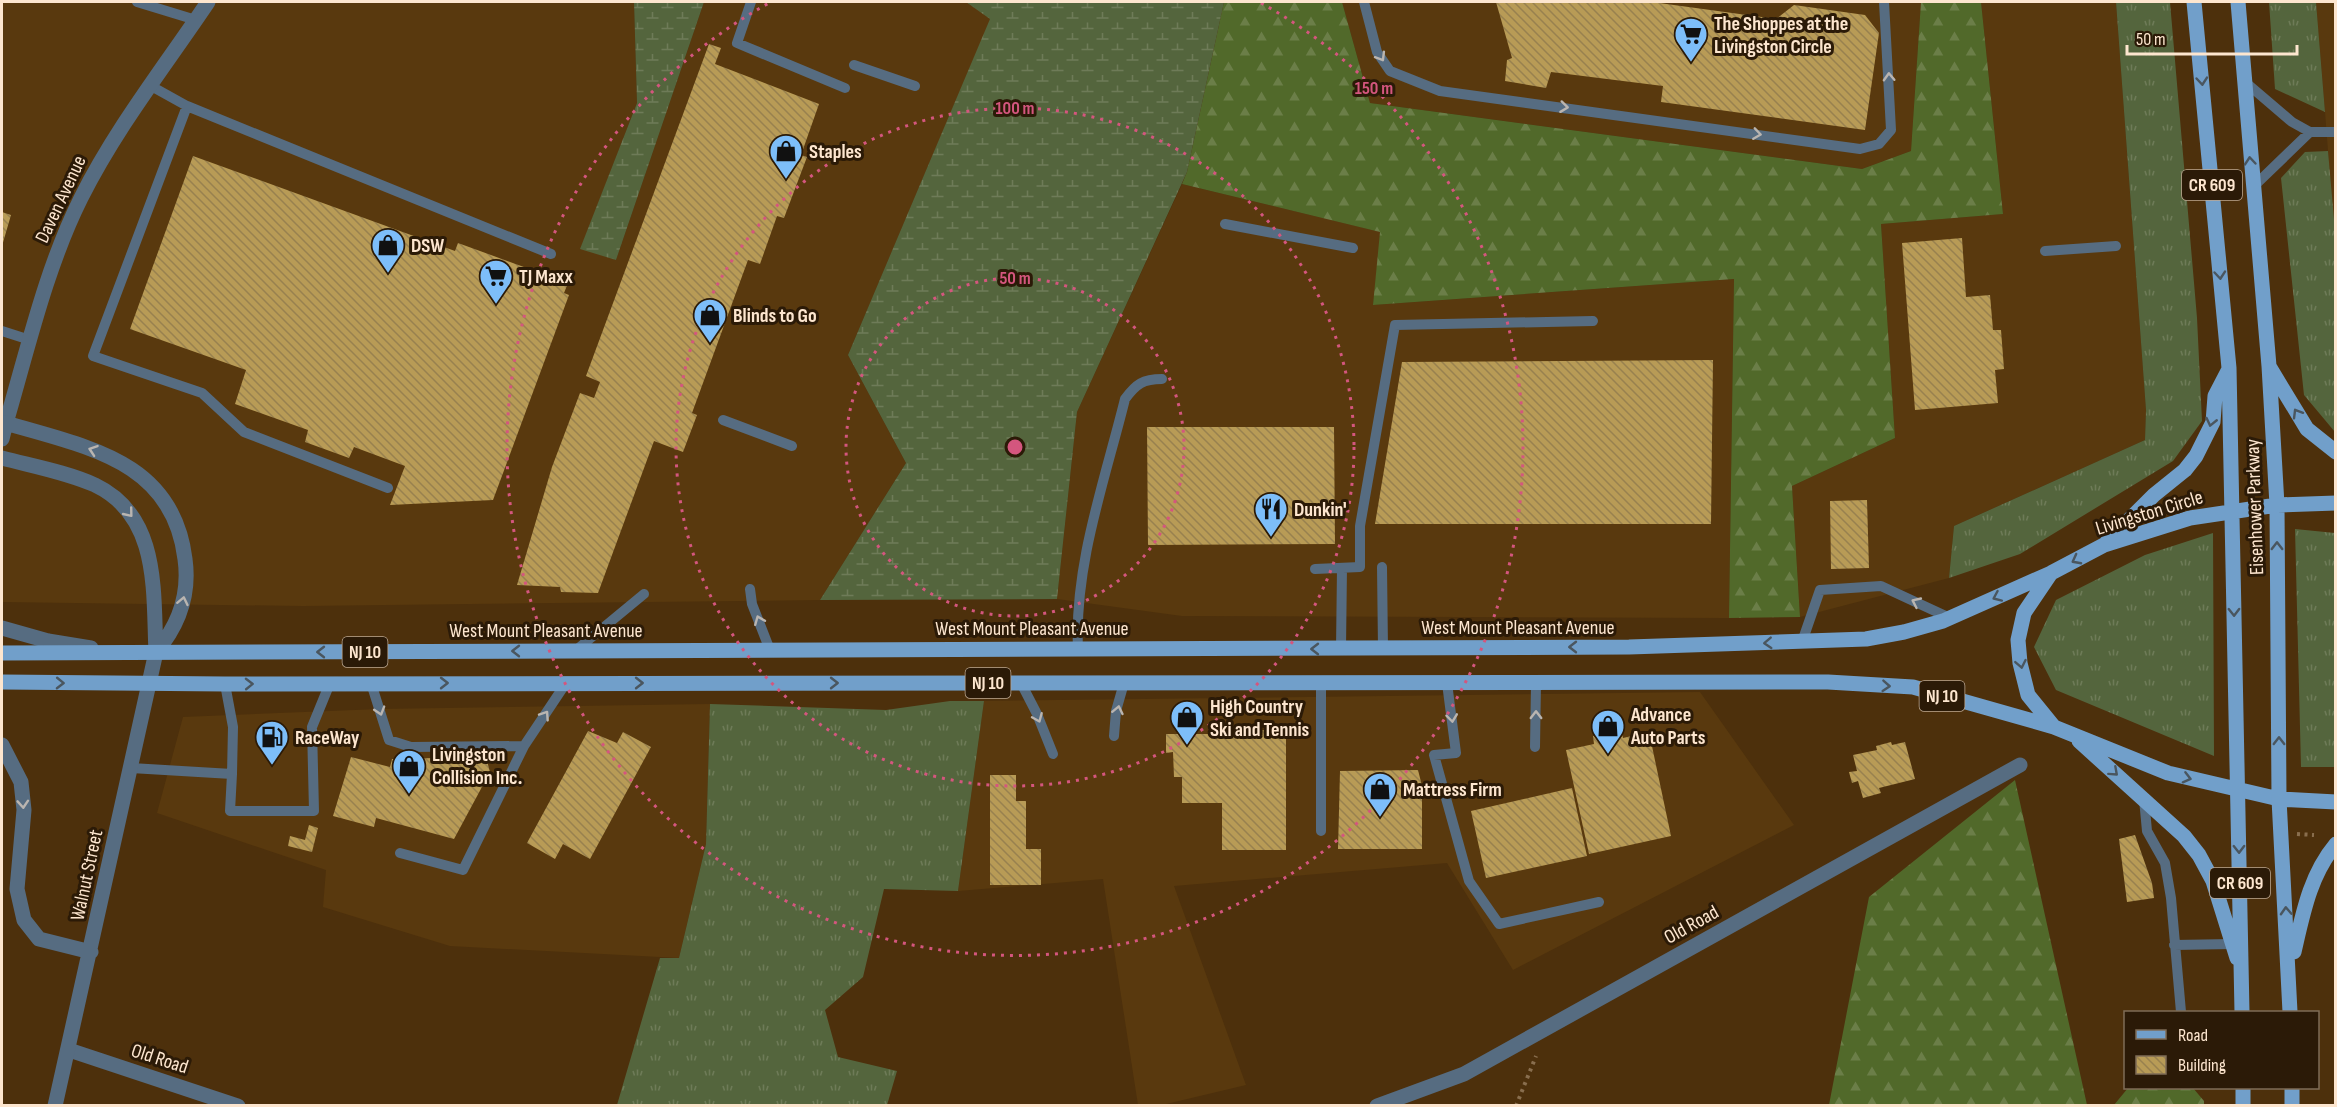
<svg xmlns="http://www.w3.org/2000/svg" width="2337" height="1107" viewBox="0 0 2337 1107" font-family="'Sofia Sans Condensed',sans-serif">
<style>
.built{fill:#59390e}
.grass{fill:url(#grass-tufts)}
.forest{fill:url(#forest-firs)}
.wetland{fill:url(#wetland-marsh)}
.building{fill:url(#building-back-hatch)}
.lines{fill:none;stroke-linecap:round;stroke-linejoin:round}
.path{stroke:#896e4e;stroke-width:4;stroke-dasharray:3 4.5;stroke-linecap:butt}
.service{stroke:#566c81;stroke-width:10}
.minor{stroke:#566c81;stroke-width:15}
.tertiary{stroke:#566c81;stroke-width:15}
.primary{stroke:#719fca;stroke-width:15}
.oneway{stroke:#bab5b0}
.oneway2{stroke:#4a565f}
.ring{fill:none;stroke:#d4567e;stroke-width:3;stroke-dasharray:3 6}
.labels{text-anchor:middle;stroke-width:6;stroke-linejoin:round;paint-order:stroke}
.shield{fill:#2b1a07;stroke:#bea993;stroke-width:1.5}
.shield-label{font-size:18px;font-weight:bold;fill:#fde6cf}
.poi-label{font-size:20px;font-weight:bold;fill:#fde6cf;stroke:#2b1a07;text-anchor:start}
.street-label{font-size:20px;fill:#fde6cf;stroke:#2b1a07}
.centre{fill:#d4567e;stroke:#2b1a07;stroke-width:3}
.ring-label{font-size:18px;text-anchor:middle;font-weight:bold;fill:#d4567e;stroke:#2b1a07;stroke-width:6;stroke-linejoin:round;paint-order:stroke}
</style>
<defs>
<pattern id="grass-tufts" width="24" height="20" patternUnits="userSpaceOnUse" patternTransform="scale(1.5)"><rect width="24" height="20" fill="#54653d"/><path d="M3 7l-1-3M5 7V3M7 7l1-3M15 17l-1-3M17 17v-4M19 17l1-3" fill="none" stroke="#6e7b58"/></pattern>
<pattern id="forest-firs" width="22" height="20" patternUnits="userSpaceOnUse" patternTransform="scale(1.5)"><rect width="22" height="20" fill="#51692a"/><path d="M5 1l3.5 6h-7zM16 11l3.5 6h-7z" fill="#6b7e48"/></pattern>
<pattern id="wetland-marsh" width="20" height="14" patternUnits="userSpaceOnUse" patternTransform="scale(1.5)"><rect width="20" height="14" fill="#54653d"/><path d="M1 5h8M5 5V1M11 12h8M15 12V8" fill="none" stroke="#6e7b58"/></pattern>
<pattern id="building-back-hatch" width="6" height="6" patternUnits="userSpaceOnUse" patternTransform="scale(1.5)"><rect width="6" height="6" fill="#b89b56"/><path d="M-1 5l2 2M0 0l6 6M5-1l2 2" fill="none" stroke="#98814f"/></pattern>
</defs>
<rect width="100%" height="100%" fill="#4d300c"/>
<path class="built" d="M2 2H634L637 103 581 248 616 260 704 2H966L991 18 848 355 906 463 820 600 303 606 2 602Z
M1342 2H1921L1911 151 1862 169 1370 103Z
M1981 2H2116L2146 410 2145 440 1954 526 1949 578 1800 617 1792 486 1895 438 1881 224 2003 214Z
M2316 2H2335V242L2325 112Z
M1182 184 1381 232 1373 305 1734 279 1729 618 1182 616 1057 599 1077 412Z
M1700 692 1794 825 1513 970 1447 863 1174 886 1246 1085 1162 1105H1138L1103 879 958 891 984 701Z
M710 704 706 844 679 958 450 946 323 907 326 870 157 813 183 717 380 709Z"/>
<path class="grass" d="M2116 2H2170L2197 318 2202 421 2173 461 2020 554 1949 578 1954 526 2145 440 2146 410Z
M2269 2H2316L2325 112 2275 89Z
M2328 151 2336 242 2335 432 2304 395 2281 178 2305 152Z
M2295 529 2335 533V767H2301Z
M2213 533 2214 756 2056 690 2034 647 2056 600 2145 555Z
M950 701H984L958 891 884 889 863 977 825 1010 838 1057 897 1071 887 1105H617L660 958H679L706 844 710 704 886 710Z"/>
<path class="forest" d="M1224 2H1342L1370 103 1862 169 1911 151 1921 2H1981L2003 214 1881 224 1895 438 1792 486 1800 617 1729 618 1734 279 1373 305 1380 232 1182 184 1187 172Z
M2015 780 2087 1105H1829L1869 897Z
M2128 1088H2193L2204 1101V1105H2114Z"/>
<path class="wetland" d="M634 2H704L616 260 580 249 637 103Z
M966 2H1224L1187 172 1077 412 1057 599 820 600 906 463 848 355 990 19Z"/>
<path class="building" d="M1496 2H1652L1776 19 1794 5 1865 15 1879 33 1865 130 1661 102 1663 86 1551 72 1546 88 1505 81 1507 60 1512 58Z
M709 44 721 48 715 64 819 104 801 155 807 157 784 218 777 216 760 264 748 260 692 413 697 415 683 452 654 441 598 593 561 592 560 587 517 585 552 467 580 393 594 398 600 382 586 376Z
M193 156 455 251 458 243 568 283 564 293 569 295 493 500 390 505 405 466 354 447 349 458 305 442 308 430 235 404 246 370 130 329Z
M2 212 11 215 2 246Z
M1962 238 1966 297 1990 295 1993 330H2001L2004 369 1995 370 1998 403 1915 410 1902 243Z
M1713 360 1711 524H1375L1402 362Z
M1147 427H1334L1335 544 1148 545Z
M1867 500 1869 568 1831 569 1830 501Z
M1244 730H1286V850H1222V803H1182V777H1174L1173 752 1166 753V734H1244Z
M1621 730 1623 738 1649 732 1671 836 1589 854 1566 750 1594 744 1593 736Z
M588 731 617 743 623 732 651 747 590 859 563 844 555 859 527 843Z
M1891 742 1892 745 1905 742 1915 779 1879 788 1881 793 1863 798 1858 781 1852 783 1849 772 1857 771 1853 755 1877 750 1876 746Z
M351 757 390 767 392 759 480 757 487 761 490 772 454 839 376 818 374 827 333 816Z
M1418 770 1422 786V849H1338L1340 771Z
M990 775H1016V801H1026V849H1041V885H990Z
M1572 788 1587 856 1486 878 1471 811Z
M309 825 318 828 312 852 288 846 290 836 305 840Z
M2135 835 2152 883 2154 898 2127 902 2119 839Z"/>
<g class="lines">
<path class="path" d="M2297 834 2314 835
M1516 1106 1536 1056"/>
<path class="service" d="M137 2 196 20
M751 2 737 43 845 88
M1364 2 1377 52 1390 71 1440 91 1860 149 1879 144 1891 130 1884 2
M854 65 915 86
M2244 81 2292 122 2310 132H2336
M151 86 187 106 551 254
M187 106 93 356 202 393 244 432 388 488
M2252 188 2310 132
M1225 224 1353 248
M2045 251 2116 246
M2 331 30 340
M723 420 792 446
M1382 567 1383 649
M1315 569 1360 567V526L1395 325 1593 321
M750 589 752 604 770 650
M1802 642 1820 590 1881 586 1950 618
M1341 648 1342 568
M1078 649C1074 565 1105 480 1125 399 1136 384 1143 379 1162 379
M575 651 644 594
M371 683 389 740 411 747 524 746 463 870 400 853
M1021 683 1037 714 1053 754
M1447 683 1456 753 1434 755 1469 881 1499 924 1599 902
M1114 736 1116 711 1124 683
M524 746 566 683
M1535 747 1536 683
M131 768 232 774 233 727 225 684
M232 774 230 811H314L312 727 330 683
M2144 799 2147 831 2165 863 2171 898 2181 1012
M1321 831V683
M2174 945 2232 944"/>
<path class="minor" d="M6 423C28 348 46 268 81 198 116 128 165 66 208 2
M69 1050 238 1106
M1377 1106 1464 1074 2020 765"/>
<path class="tertiary" d="M2 439 6 423C86 447 173 460 185 559 190 595 179 625 156 652
M2 458C32 466 66 472 95 485 160 516 153 591 156 652L55 1106
M2 628 48 641 91 648
M2 745 21 782 24 810 17 889 24 920 39 939 91 952"/>
<path class="primary" d="M2194 2 2229 368 2242 1012
M2238 2 2269 366 2277 505 2279 799 2290 1012
M2270 368 2307 429 2336 452
M2106 543 2154 495 2185 470 2196 456 2213 422 2215 396 2228 371
M2051 573 2024 613 2018 640 2020 663 2028 695 2054 727
M2 653 1629 647 1866 639 1904 632 1943 621 2051 573 2104 545 2190 518 2277 505 2336 503
M2 682 225 684 1828 682 1913 687 2054 727 2168 773 2279 799 2336 802
M2079 741 2184 836 2199 855 2213 881 2237 958
M2294 952C2303 913 2310 875 2336 844
M2243 1088V1106
M2292 1088V1106"/>
</g>
<defs><path id="oneway-chevron" d="M-2-3.5L2.5 0L-2 3.5" fill="none" stroke-width="1.6" stroke-linecap="round" stroke-linejoin="round" transform="scale(1.5)"/></defs>
<g class="oneway">
<use href="#oneway-chevron" transform="translate(1381 57) rotate(59)"/>
<use href="#oneway-chevron" transform="translate(1889 77) rotate(-92)"/>
<use href="#oneway-chevron" transform="translate(1564 107) rotate(7)"/>
<use href="#oneway-chevron" transform="translate(1757 134) rotate(8)"/>
<use href="#oneway-chevron" transform="translate(93 450) rotate(-161)"/>
<use href="#oneway-chevron" transform="translate(129 513) rotate(51)"/>
<use href="#oneway-chevron" transform="translate(183 601) rotate(-78)"/>
<use href="#oneway-chevron" transform="translate(1916 602) rotate(-155)"/>
<use href="#oneway-chevron" transform="translate(759 620) rotate(-112)"/>
<use href="#oneway-chevron" transform="translate(1118 710) rotate(-78)"/>
<use href="#oneway-chevron" transform="translate(380 711) rotate(73)"/>
<use href="#oneway-chevron" transform="translate(545 715) rotate(-56)"/>
<use href="#oneway-chevron" transform="translate(1536 715) rotate(-90)"/>
<use href="#oneway-chevron" transform="translate(1038 718) rotate(67)"/>
<use href="#oneway-chevron" transform="translate(1452 718) rotate(83)"/>
<use href="#oneway-chevron" transform="translate(23 804) rotate(86)"/>
</g>
<g class="oneway2">
<use href="#oneway-chevron" transform="translate(2202 81) rotate(85)"/>
<use href="#oneway-chevron" transform="translate(2250 161) rotate(-95)"/>
<use href="#oneway-chevron" transform="translate(2220 275) rotate(85)"/>
<use href="#oneway-chevron" transform="translate(2297 413) rotate(-121)"/>
<use href="#oneway-chevron" transform="translate(2211 422) rotate(103)"/>
<use href="#oneway-chevron" transform="translate(2277 546) rotate(-90)"/>
<use href="#oneway-chevron" transform="translate(2076 560) rotate(152)"/>
<use href="#oneway-chevron" transform="translate(1997 597) rotate(156)"/>
<use href="#oneway-chevron" transform="translate(2234 612) rotate(89)"/>
<use href="#oneway-chevron" transform="translate(1768 643) rotate(177)"/>
<use href="#oneway-chevron" transform="translate(1573 647) rotate(180)"/>
<use href="#oneway-chevron" transform="translate(1315 649) rotate(180)"/>
<use href="#oneway-chevron" transform="translate(516 651) rotate(180)"/>
<use href="#oneway-chevron" transform="translate(321 652) rotate(180)"/>
<use href="#oneway-chevron" transform="translate(2021 664) rotate(79)"/>
<use href="#oneway-chevron" transform="translate(60 683) rotate(1)"/>
<use href="#oneway-chevron" transform="translate(444 683)"/>
<use href="#oneway-chevron" transform="translate(639 683)"/>
<use href="#oneway-chevron" transform="translate(834 683)"/>
<use href="#oneway-chevron" transform="translate(249 684) rotate(-1)"/>
<use href="#oneway-chevron" transform="translate(1886 686) rotate(4)"/>
<use href="#oneway-chevron" transform="translate(2279 741) rotate(-90)"/>
<use href="#oneway-chevron" transform="translate(2114 772) rotate(42)"/>
<use href="#oneway-chevron" transform="translate(2187 778) rotate(14)"/>
<use href="#oneway-chevron" transform="translate(2239 849) rotate(89)"/>
<use href="#oneway-chevron" transform="translate(2286 911) rotate(-93)"/>
</g>
<g class="ring">
<circle cx="1015" cy="447" r="169"/>
<circle cx="1015" cy="447" r="339"/>
<path d="M1261 3A508 508 0 1 1 769 3"/>
</g>
<defs>
<g id="supermarket-pin" transform="scale(1.725)"><path d="M0 17L-7.5 6A9.5 9.5 0 1 1 7.5 6Z" fill="#7dbef9" stroke="#2b1a07"/><path d="M-6-5.5h2.5l.6 2H6L4.5 2H-2.5L-4.4-4H-6ZM-1.5 3.2a1.3 1.3 0 1 0 .1 0ZM3 3.2a1.3 1.3 0 1 0 .1 0Z" fill="#111"/></g>
<g id="shop-pin" transform="scale(1.725)"><path d="M0 17L-7.5 6A9.5 9.5 0 1 1 7.5 6Z" fill="#7dbef9" stroke="#2b1a07"/><path d="M-5-2.5h2.3a2.7 3.5 0 0 1 5.4 0H5L5.5 6h-11ZM-1.5-2.5h3a1.5 2.3 0 0 0-3 0Z" fill="#111"/></g>
<g id="restaurant-pin" transform="scale(1.725)"><path d="M0 17L-7.5 6A9.5 9.5 0 1 1 7.5 6Z" fill="#7dbef9" stroke="#2b1a07"/><path d="M-5-6h1v4h1v-4h1v4h1v-4h1v5L-1.5 .5V6h-2V.5L-5-1ZM5-6V6H3V1.5H1.5Q1.5-4 5-6Z" fill="#111"/></g>
<g id="fuel-pin" transform="scale(1.725)"><path d="M0 17L-7.5 6A9.5 9.5 0 1 1 7.5 6Z" fill="#7dbef9" stroke="#2b1a07"/><path d="M-5.5-6h7V0h2V4h1.3V-2.5L3-4.5l.8-.8L6-3V5H2.5V1h-1V6h-7ZM-4.2-4.7v3.2H.2V-4.7Z" fill="#111"/></g>
</defs>
<g fill-rule="evenodd">
<use href="#supermarket-pin" x="1691" y="34"/>
<use href="#shop-pin" x="786" y="151"/>
<use href="#shop-pin" x="388" y="245"/>
<use href="#supermarket-pin" x="496" y="276"/>
<use href="#shop-pin" x="710" y="315"/>
<use href="#restaurant-pin" x="1271" y="509"/>
<use href="#shop-pin" x="1187" y="717"/>
<use href="#shop-pin" x="1608" y="726"/>
<use href="#fuel-pin" x="272" y="737"/>
<use href="#shop-pin" x="409" y="766"/>
<use href="#shop-pin" x="1380" y="789"/>
</g>
<g class="labels">
<g class="shield">
<rect x="2182" y="170" width="60" height="30" rx="4.5"/>
<rect x="342.5" y="637" width="45" height="30" rx="4.5"/>
<rect x="965.5" y="668" width="45" height="30" rx="4.5"/>
<rect x="1919.5" y="681" width="45" height="30" rx="4.5"/>
<rect x="2210" y="868" width="60" height="30" rx="4.5"/>
</g>
<g class="shield-label">
<text x="2212" y="191">CR 609</text>
<text x="365" y="658">NJ 10</text>
<text x="988" y="689">NJ 10</text>
<text x="1942" y="702">NJ 10</text>
<text x="2240" y="889">CR 609</text>
</g>
<g class="poi-label">
<text x="1714" y="30">The Shoppes at the<tspan x="1714" dy="23">Livingston Circle</tspan></text>
<text x="809" y="158">Staples</text>
<text x="411" y="252">DSW</text>
<text x="519" y="283">TJ Maxx</text>
<text x="733" y="322">Blinds to Go</text>
<text x="1294" y="516">Dunkin'</text>
<text x="1210" y="713">High Country<tspan x="1210" dy="23">Ski and Tennis</tspan></text>
<text x="1631" y="721">Advance<tspan x="1631" dy="23">Auto Parts</tspan></text>
<text x="295" y="744">RaceWay</text>
<text x="432" y="761">Livingston<tspan x="432" dy="23">Collision Inc.</tspan></text>
<text x="1403" y="796">Mattress Firm</text>
</g>
<g class="street-label">
<text transform="translate(60 199) rotate(-65)" y="7">Daven Avenue</text>
<text transform="translate(2254 507) rotate(-92)" y="7">Eisenhower Parkway</text>
<text transform="translate(2149 512) rotate(-17)" y="7">Livingston Circle</text>
<text x="1518" y="634">West Mount Pleasant Avenue</text>
<text x="1032" y="635">West Mount Pleasant Avenue</text>
<text x="546" y="637">West Mount Pleasant Avenue</text>
<text transform="translate(86 875) rotate(-78)" y="7">Walnut Street</text>
<text transform="translate(1691 924) rotate(-29)" y="7">Old Road</text>
<text transform="translate(160 1058) rotate(18)" y="7">Old Road</text>
</g>
</g>
<circle cx="1015" cy="447" r="9" class="centre"/>
<g class="ring-label">
<text x="1374" y="94">150 m</text>
<text x="1015" y="114">100 m</text>
<text x="1015" y="284">50 m</text>
</g>
<rect width="2337" height="1107" fill="none" stroke="#fde6cf" stroke-width="6"/>
<rect x="2124" y="1011" width="195" height="78" fill="#2b1a07" stroke="#7f6c57" stroke-width="1.5"/>
<rect x="2136" y="1030" width="30" height="9" fill="#719fca" stroke="#7f6c57" stroke-width="1.5"/>
<text x="2178" y="1041" font-size="18" fill="#fde6cf">Road</text>
<rect x="2136" y="1056" width="30" height="18" fill="url(#building-back-hatch)" stroke="#7f6c57" stroke-width="1.5"/>
<text x="2178" y="1071" font-size="18" fill="#fde6cf">Building</text>
<path d="M2127 45v9h170v-9" fill="none" stroke="#fde6cf" stroke-width="3"/>
<text x="2136" y="45" font-size="18" fill="#fde6cf" stroke="#2b1a07" stroke-width="4.5" paint-order="stroke">50 m</text>
</svg>
